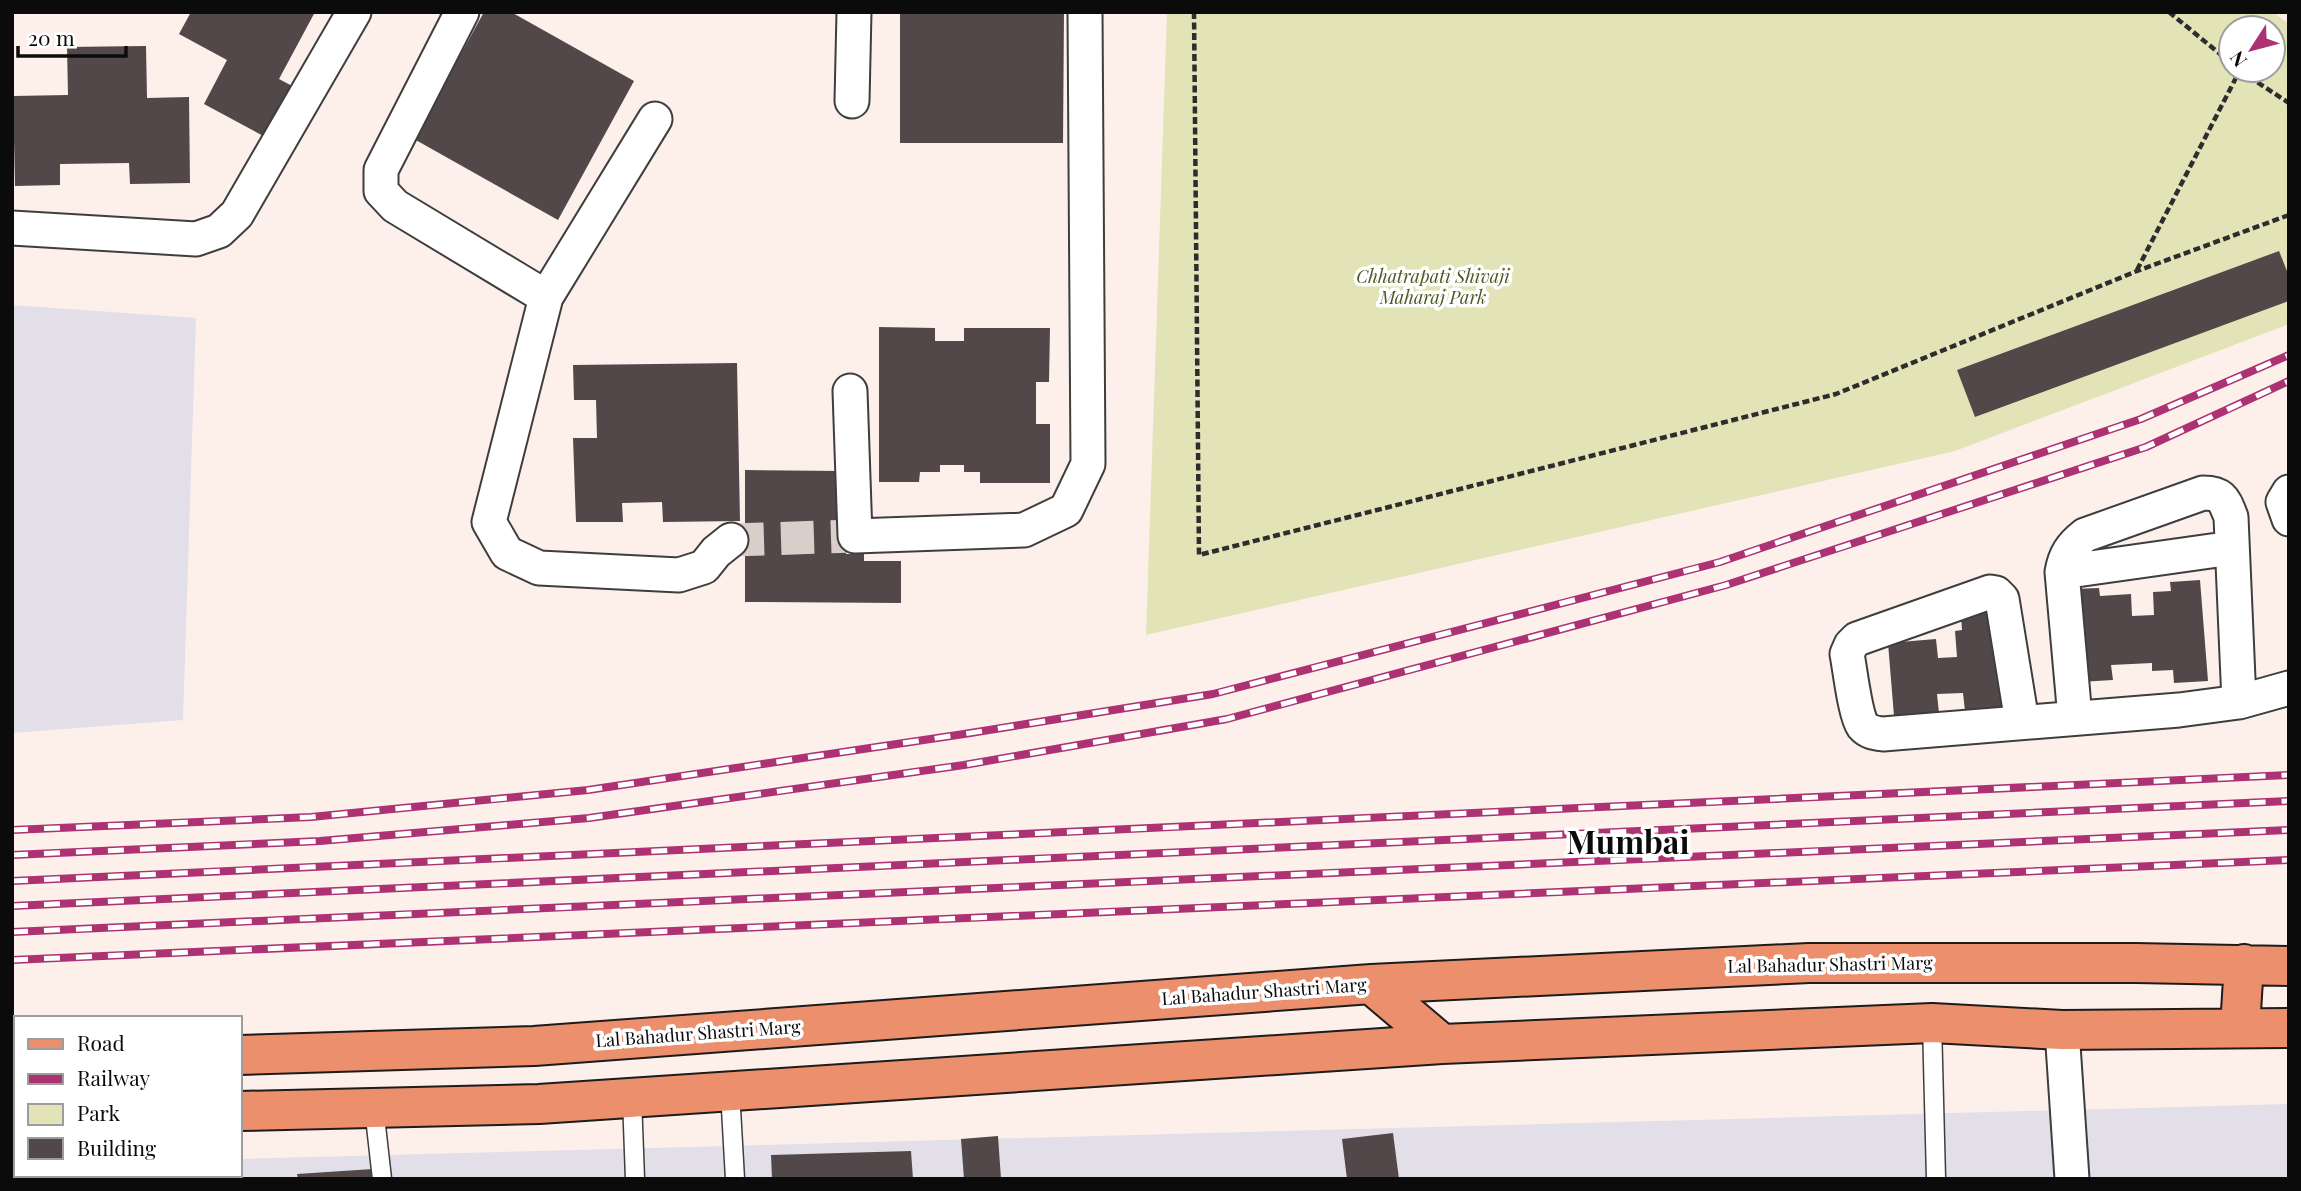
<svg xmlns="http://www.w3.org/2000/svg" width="2301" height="1191" viewBox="0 0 2301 1191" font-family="'Playfair Display',serif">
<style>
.industrial{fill:#e3dfe9}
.green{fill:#e3e3b8;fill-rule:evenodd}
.building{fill:#524849}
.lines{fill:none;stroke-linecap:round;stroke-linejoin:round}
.minor-tunnel{stroke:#d9cec9;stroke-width:33;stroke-dasharray:33 17;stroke-linecap:butt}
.service-casing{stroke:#3e3e3e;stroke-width:21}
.minor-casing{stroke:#3e3e3e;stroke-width:37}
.primary-casing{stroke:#1c1c1c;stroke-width:42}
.path{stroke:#2d2d2d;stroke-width:4.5;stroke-dasharray:7 3.5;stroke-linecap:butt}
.service{stroke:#fff;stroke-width:18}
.minor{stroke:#fff;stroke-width:33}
.primary{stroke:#eb8f6d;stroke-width:38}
.rail-casing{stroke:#ac3273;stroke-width:8}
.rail{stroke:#fff;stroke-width:5;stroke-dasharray:16;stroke-linecap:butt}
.labels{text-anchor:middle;stroke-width:7;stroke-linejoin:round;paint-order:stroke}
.park-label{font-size:18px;font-style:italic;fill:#4a5b22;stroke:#fff}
.street-label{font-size:18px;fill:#0b0b0b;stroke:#fff}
.town-label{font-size:32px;font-weight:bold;fill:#0b0b0b;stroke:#fff}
</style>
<rect width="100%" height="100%" fill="#fdf0eb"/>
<path class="industrial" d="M12 305 196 318 183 720 12 733Z
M2289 1104V1179H12V1165L16 1164V1175H240V1159Z"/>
<path class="green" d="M1167 12H2273L2289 24V324L1955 451 1146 635ZM2231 28H2273V70H2231Z"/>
<path class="building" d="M191 12H315L279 79 294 87 267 138 204 104 227 60 179 34Z
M484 12H511L634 81 558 220 414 139Z
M900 12H1064L1063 143H900Z
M146 46 147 98 189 97 190 183 130 184 129 163 60 164V185L15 186 13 96 68 95 67 47Z
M2279 251 2289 276V301L1975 417 1957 370Z
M879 327 935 328V341H964V328H1050L1049 382H1036V424H1050V483H980V472H964V465H940V472H920L919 482H879Z
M737 363 740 521 663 522 662 502 622 503 623 522H576L573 438H597L596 400H574L573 365Z
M745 470 839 471 846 528V554H864V561H901V603L745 602Z
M2200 580 2208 681 2174 683 2173 670 2152 671V663L2111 665 2113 680 2080 682 2072 589 2099 588 2100 596 2131 594 2132 616 2154 615 2153 592 2171 591 2170 582Z
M1999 612 1994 645 1997 682H2005L2008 712 1981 714 1982 709 1965 711 1963 693 1937 694 1939 713 1894 716 1888 643 1936 639 1938 658 1957 657 1955 631 1962 630 1961 615Z
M1393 1133 1399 1179H1347L1342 1139Z
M998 1136 1001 1179H964L961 1139Z
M911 1151 913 1179H772L771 1155Z
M373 1169 374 1179H298L297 1174Z
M116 1175V1179H85L84 1177Z"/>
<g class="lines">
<path class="minor-tunnel" d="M731 540 855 536"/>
<g class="service-casing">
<path id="service" d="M1932 1023 1936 1179
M730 1091 735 1179
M632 1098 635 1179
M374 1108 382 1179"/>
</g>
<g class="minor-casing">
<path id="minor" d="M462 12 381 170V191L395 206 546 297 489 522 507 553 539 568 679 575 704 567 716 552 731 540
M852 101 854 12
M12 228 196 239 219 231 237 214 354 12
M546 297 655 119
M850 391 855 536 1024 530 1066 510 1088 464 1085 12
M2289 492 2283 502 2289 519
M2062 572 2232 548
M2075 718 2062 572C2065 555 2071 546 2085 535L2203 493C2223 493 2224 500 2231 517L2239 702
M2022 722 2002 599 1996 593 1990 592 1857 639 1851 645 1847 654C1850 669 1855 715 1863 726 1868 732 1875 733 1883 734L2179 710 2239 702 2289 688
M2062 1030 2072 1179"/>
</g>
<g class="primary-casing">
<path id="primary" d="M1371 984 1442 1044
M2240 1027 2244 964
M240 1055 534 1046 1371 984 1809 963H2136L2289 966
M12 1062H16
M240 1111 539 1104 1442 1044 1932 1023 2062 1030 2289 1028
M12 1116H16"/>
</g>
<path class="path" d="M1194 12 1199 555 1836 394 2137 271 2289 215
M2169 12 2231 63
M2240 71 2289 103
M2137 270 2240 70"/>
<use href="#service" class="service"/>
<use href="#minor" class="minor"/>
<use href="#primary" class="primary"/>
<g class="rail-casing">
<path id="rail" d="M12 830 311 817 588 790 964 734 1213 694 1720 562 2141 419 2289 355
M12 855 320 841 589 818 964 765 1227 719 1726 585 2146 447 2289 381
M12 881 2289 775
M12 906 2289 801
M12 932 2289 830
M12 960 2289 860"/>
</g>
<use href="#rail" class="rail"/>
</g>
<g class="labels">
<g class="park-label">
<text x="1433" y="283">Chhatrapati Shivaji<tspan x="1433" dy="21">Maharaj Park</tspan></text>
</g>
<g class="street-label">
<text transform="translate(1830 965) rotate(-1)" y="6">Lal Bahadur Shastri Marg</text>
<text transform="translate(1264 992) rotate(-4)" y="6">Lal Bahadur Shastri Marg</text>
<text transform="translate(698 1034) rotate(-4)" y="6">Lal Bahadur Shastri Marg</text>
</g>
<g class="town-label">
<text x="1628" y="854">Mumbai</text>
</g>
</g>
<rect width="2301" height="1191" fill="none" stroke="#0b0b0b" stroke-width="28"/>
<rect x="14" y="1016" width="228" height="161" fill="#ffffff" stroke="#9d9d9d" stroke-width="2"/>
<rect x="28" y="1039" width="35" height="10" fill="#eb8f6d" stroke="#9d9d9d" stroke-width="2"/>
<text x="77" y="1051" font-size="21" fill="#0b0b0b">Road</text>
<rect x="28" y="1074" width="35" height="10" fill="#ac3273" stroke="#9d9d9d" stroke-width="2"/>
<text x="77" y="1086" font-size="21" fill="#0b0b0b">Railway</text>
<rect x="28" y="1104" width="35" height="21" fill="#e3e3b8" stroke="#9d9d9d" stroke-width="2"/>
<text x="77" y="1121" font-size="21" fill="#0b0b0b">Park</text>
<rect x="28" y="1138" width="35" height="21" fill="#524849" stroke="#9d9d9d" stroke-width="2"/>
<text x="77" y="1156" font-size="21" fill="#0b0b0b">Building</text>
<g transform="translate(2252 49) rotate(234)"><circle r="33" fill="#ffffff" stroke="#9d9d9d" stroke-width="2"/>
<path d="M0-5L12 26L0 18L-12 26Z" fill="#ac3273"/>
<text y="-10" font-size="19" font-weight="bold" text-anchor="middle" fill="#0b0b0b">N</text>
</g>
<path d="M18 46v10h108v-10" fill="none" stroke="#0b0b0b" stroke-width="3.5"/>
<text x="28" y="46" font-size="21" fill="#0b0b0b" stroke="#ffffff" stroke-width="5" paint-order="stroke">20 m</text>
</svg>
